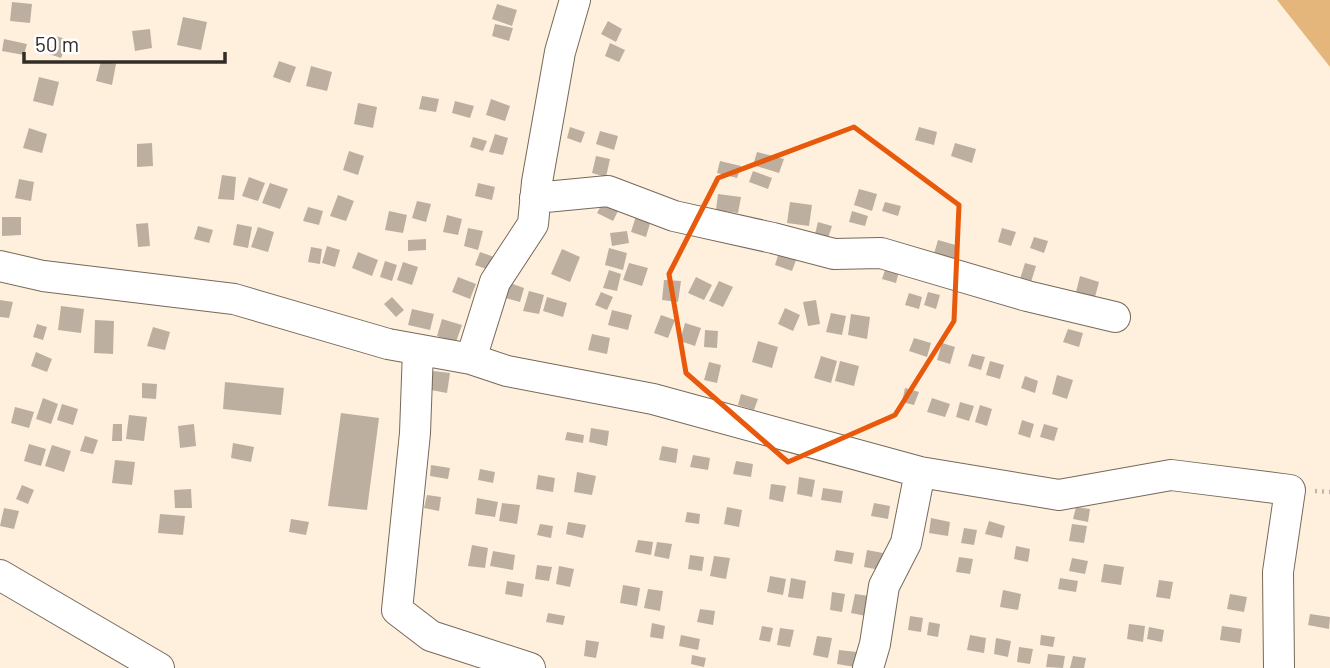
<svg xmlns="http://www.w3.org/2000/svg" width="1330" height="668" viewBox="0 0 1330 668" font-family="Barlow,sans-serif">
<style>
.green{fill:#e5b67c}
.building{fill:#bdaf9f}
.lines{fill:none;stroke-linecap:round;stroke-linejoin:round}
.minor-casing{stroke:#76695a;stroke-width:32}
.path{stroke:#c1b5a7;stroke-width:4.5;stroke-dasharray:2 5;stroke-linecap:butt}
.minor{stroke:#fff;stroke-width:30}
.marked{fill:none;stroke:#e8590c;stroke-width:5;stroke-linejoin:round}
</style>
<rect width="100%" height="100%" fill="#fff0de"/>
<path class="green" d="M1277 0H1330V67Z"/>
<path class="building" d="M12 2 32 4 30 23 10 21Z
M497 4 517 10 512 26 492 19Z
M183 17 207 22 201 50 177 45Z
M608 21 622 29 616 42 601 34Z
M495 24 513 28 509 41 492 36Z
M150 29 152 48 135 51 132 31Z
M56 36 68 40 61 58 49 54Z
M4 39 27 44 24 55 2 51Z
M610 43 625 50 619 62 605 56Z
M101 61 116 64 112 85 96 81Z
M279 61 296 67 290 83 273 77Z
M311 66 332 72 327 91 306 86Z
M39 77 59 82 53 106 33 101Z
M422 96 439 99 436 112 419 109Z
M491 99 510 106 505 121 486 115Z
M455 101 474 106 470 118 452 113Z
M358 103 377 107 373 128 354 124Z
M570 127 585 132 581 143 567 138Z
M919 127 937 132 934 145 915 140Z
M29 128 47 134 42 153 23 148Z
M600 131 618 136 614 150 596 144Z
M495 134 508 138 503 155 489 152Z
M473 137 487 141 483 151 470 147Z
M152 143 153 166 137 167V144Z
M955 143 976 149 972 163 951 156Z
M349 151 364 156 358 175 343 170Z
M757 152 784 159 779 173 753 165Z
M596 156 610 159 606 177 592 173Z
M720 161 741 166 737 178 717 173Z
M753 171 772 178 768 189 749 182Z
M222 175 236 177 234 200 218 199Z
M249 177 265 183 258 201 242 196Z
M19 179 34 182 31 201 15 198Z
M270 183 288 189 280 209 262 203Z
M478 183 495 187 492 200 475 196Z
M859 189 877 194 872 211 854 205Z
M718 194 741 197 738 213 716 210Z
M338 195 354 201 346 221 330 216Z
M417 201 431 204 426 222 412 218Z
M603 202 619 209 613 221 597 213Z
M790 202 812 205 809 226 787 223Z
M885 202 901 206 898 216 882 211Z
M308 207 323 211 319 225 303 221Z
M389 211 407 215 403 233 385 230Z
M852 211 868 216 865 226 849 222Z
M447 215 462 219 458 235 443 232Z
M636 216 651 220 646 237 631 232Z
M2 217H21V235L2 236Z
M818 222 832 226 828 238 815 234Z
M148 223 150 246 138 247 136 224Z
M237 224 252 227 248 248 233 245Z
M198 226 213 230 209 243 194 239Z
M258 227 274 232 268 252 251 247Z
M468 228 483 231 478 250 464 246Z
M1002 228 1016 232 1011 246 998 242Z
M627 231 629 243 612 246 610 233Z
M1034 237 1048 241 1044 253 1030 248Z
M426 239V250L408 251V240Z
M938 240 959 246 953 263 933 257Z
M327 246 340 250 335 267 322 263Z
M311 247 322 249 320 264 308 262Z
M609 248 627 253 623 270 605 265Z
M562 249 580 257 570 282 551 274Z
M780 249 798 255 792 271 775 265Z
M358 252 378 260 372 276 352 268Z
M480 252 497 258 492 271 475 265Z
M385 261 397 265 392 281 380 277Z
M403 262 418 267 412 285 397 280Z
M629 263 648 268 642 286 623 280Z
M1025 263 1036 266 1031 282 1020 279Z
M886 267 899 271 896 283 882 279Z
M609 270 621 274 617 291 603 288Z
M1080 276 1099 282 1095 297 1076 292Z
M458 277 476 284 470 299 452 292Z
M696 277 712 285 704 300 688 293Z
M664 280 681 281 678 302 662 300Z
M719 281 733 287 723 307 709 301Z
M507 282 524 288 520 302 502 297Z
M529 291 544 295 539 314 523 311Z
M601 292 613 297 607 310 595 305Z
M928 292 940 295 936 309 924 305Z
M909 293 922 297 919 309 905 305Z
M392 297 404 310 396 317 384 304Z
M547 297 567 303 563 317 543 311Z
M0 300 13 302 9 318 0 317Z
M816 300 820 324 808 326 803 302Z
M61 306 84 309 81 333 58 330Z
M785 308 800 315 793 331 778 324Z
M412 309 434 314 430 330 408 325Z
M612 310 632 315 628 330 608 325Z
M831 313 846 316 842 335 826 332Z
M851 314 870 317 867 339 848 335Z
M661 315 675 320 668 338 654 333Z
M442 319 462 325 456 342 437 336Z
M95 320 114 321 113 354 94 353Z
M685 323 701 328 695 346 680 341Z
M37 324 47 327 43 340 33 337Z
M153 327 170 332 165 350 147 346Z
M1068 329 1083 333 1079 347 1063 342Z
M705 330 718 331 717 348 704 347Z
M592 334 610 338 607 354 588 350Z
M914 338 931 343 927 357 909 351Z
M758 341 778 347 772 368 752 362Z
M942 343 955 347 950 364 937 360Z
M36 352 52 359 47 372 31 366Z
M972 354 985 357 981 370 968 366Z
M821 356 837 361 831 383 814 378Z
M840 361 859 366 854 386 835 381Z
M990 361 1004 365 1000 379 986 375Z
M709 362 721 365 717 383 704 380Z
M433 371 450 373 447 393 431 390Z
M1057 375 1073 380 1067 399 1052 394Z
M1025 376 1038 381 1035 393 1021 388Z
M225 382 284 388 281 415 223 409Z
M142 383 157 384 156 399 142 398Z
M905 388 919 392 914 405 902 402Z
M741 394 758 399 754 410 738 405Z
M43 398 58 404 51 424 36 419Z
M932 398 950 404 945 417 927 412Z
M960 402 974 406 969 421 956 417Z
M62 404 78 409 73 425 57 420Z
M980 405 992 409 987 426 975 422Z
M15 407 34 412 29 428 11 423Z
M341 413 379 418 367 510 328 506Z
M129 415 147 417 144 441 126 439Z
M1022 420 1034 424 1030 438 1018 434Z
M113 424H122V441H112Z
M194 424 196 446 180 448 178 426Z
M1044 424 1058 428 1054 441 1040 437Z
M591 428 609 431 607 446 589 442Z
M567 432 584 435 583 443 565 440Z
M85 436 98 440 93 454 80 451Z
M233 443 254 447 251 462 231 458Z
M29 444 46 449 41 466 24 461Z
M52 445 71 451 64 472 45 466Z
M662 446 678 449 676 463 659 460Z
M693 455 710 458 708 470 690 467Z
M115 460 135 462 132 485 112 483Z
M736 461 753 464 751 477 733 474Z
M431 465 450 468 448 479 430 476Z
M480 469 495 472 493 483 478 480Z
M577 472 596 476 592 495 574 492Z
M538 475 555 478 553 492 536 489Z
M799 477 815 480 812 497 797 494Z
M771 484 786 486 783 502 769 499Z
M22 485 34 490 28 504 16 499Z
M823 488 843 491 841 503 821 500Z
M191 489 192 508H175L174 490Z
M427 495 441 497 439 511 424 508Z
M477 498 498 502 495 517 475 514Z
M502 503 520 505 517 524 499 521Z
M874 503 890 506 888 519 871 516Z
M727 507 742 510 739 527 724 524Z
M1076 507 1090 509 1088 522 1073 519Z
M4 508 19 511 14 529 0 526Z
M687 512 700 514 699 524 685 522Z
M160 514 185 516 183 535 158 533Z
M931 518 950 522 948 536 929 533Z
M291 519 309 522 306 535 289 532Z
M989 521 1005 526 1002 538 985 534Z
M568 522 586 525 583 538 566 534Z
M540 524 553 526 551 538 537 535Z
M1072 524 1087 526 1084 543 1069 541Z
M964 528 977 530 974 545 961 543Z
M638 540 653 542 651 555 635 552Z
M657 542 672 544 669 559 654 556Z
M472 545 488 548 485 568 468 566Z
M1016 546 1030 549 1028 562 1014 559Z
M836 550 854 553 852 564 834 561Z
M867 550 883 553 880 570 864 567Z
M493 551 515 555 513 570 490 566Z
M690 555 704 557 702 571 688 569Z
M714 556 730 558 726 579 710 576Z
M959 557 973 559 970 574 956 572Z
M1072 558 1088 561 1085 574 1069 571Z
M1104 564 1124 567 1121 585 1101 582Z
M537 565 552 567 549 581 535 579Z
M559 566 574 569 570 587 556 584Z
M770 576 786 579 783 595 767 592Z
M791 578 806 581 803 599 788 597Z
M1060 578 1078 581 1076 592 1058 589Z
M1159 580 1173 582 1170 599 1156 597Z
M507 581 524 584 522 597 505 594Z
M623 585 640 588 637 606 620 603Z
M648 589 663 591 660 611 644 608Z
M1003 590 1021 594 1018 610 1000 607Z
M832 592 845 594 842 612 830 610Z
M855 594 869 596 866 616 851 613Z
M1230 594 1247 597 1244 612 1227 609Z
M700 609 715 611 713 625 697 622Z
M548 613 565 616 563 625 546 622Z
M1310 614 1330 617 1329 629 1308 625Z
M910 616 923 618 921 632 908 630Z
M929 622 940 624 938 637 927 635Z
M652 623 665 626 663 639 650 637Z
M1129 624 1145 626 1143 642 1127 639Z
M762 626 773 628 770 642 759 640Z
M1222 626 1242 629 1240 643 1220 640Z
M1149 627 1164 630 1162 642 1147 639Z
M780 628 794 630 790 647 777 645Z
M681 635 700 639 698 650 679 646Z
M970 635 986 638 984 653 967 650Z
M1041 635 1055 637 1053 647 1040 645Z
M817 636 832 638 828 658 813 655Z
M996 638 1011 641 1008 657 994 654Z
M586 640 599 642 596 658 584 656Z
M1019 647 1033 649 1030 664 1017 662Z
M839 650 857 652 855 667 837 664Z
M1048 654 1065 656 1063 668 1046 667Z
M692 655 706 658 704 667 691 664Z
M1073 656 1086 658 1084 668H1070Z"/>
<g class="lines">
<g class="minor-casing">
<path id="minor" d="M535 198 608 191 674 216 773 238 834 254 881 253 1027 296 1115 317
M0 266 43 276 234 299 388 344 471 359 507 371 653 399 920 472 1059 495 1171 475 1290 490 1278 572 1279 668
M418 350 415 433 397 610 431 636 530 668
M471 359 495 282 533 224 537 182 560 52 575 0
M0 575 159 668
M868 668 875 644 884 586 906 543 920 472"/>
</g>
<path class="path" d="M1315 491 1330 492"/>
<use href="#minor" class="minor"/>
</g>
<path class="marked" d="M854 127 959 205 954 321 895 415 788 462 686 373 669 274 718 178Z"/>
<path d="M24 52v10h201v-10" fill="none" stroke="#322c26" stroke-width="3.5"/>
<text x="35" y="52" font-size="21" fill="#322c26" stroke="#ffffff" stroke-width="5" paint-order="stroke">50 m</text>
</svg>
